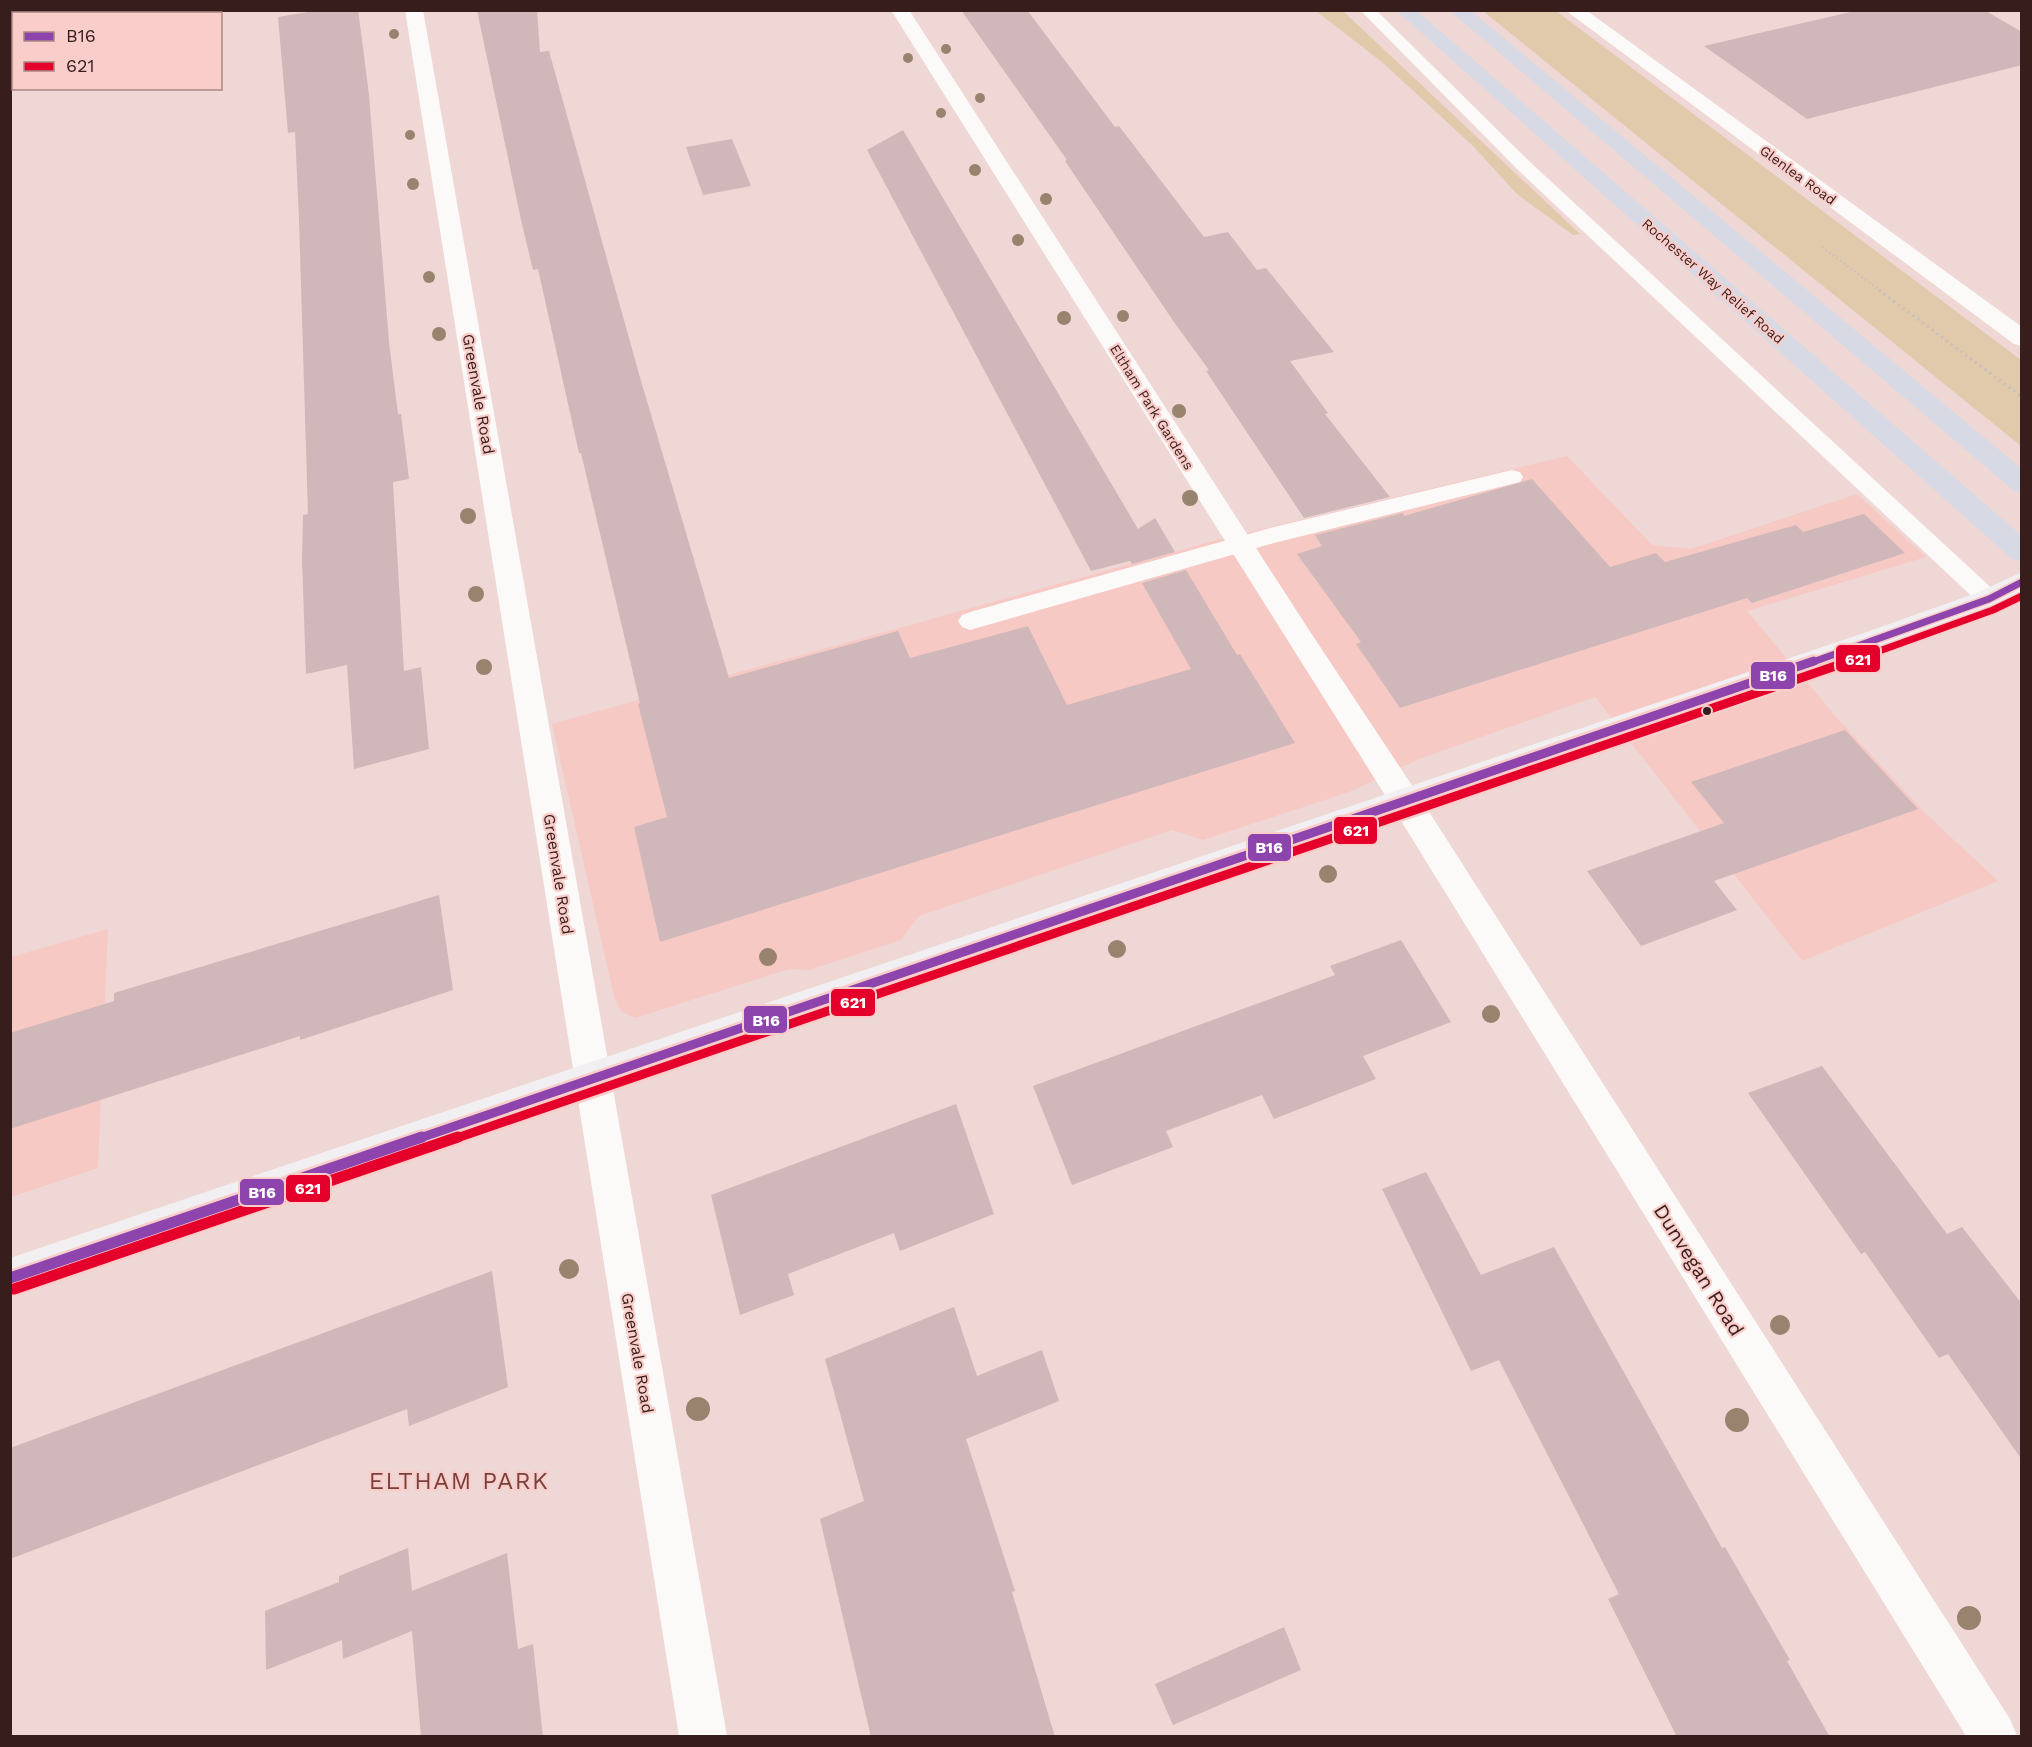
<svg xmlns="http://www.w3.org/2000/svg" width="2032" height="1747" viewBox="0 0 2032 1747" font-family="'Work Sans',sans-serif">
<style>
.built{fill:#f6c9c4}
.green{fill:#e1c9ab}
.building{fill:#d0b8ba}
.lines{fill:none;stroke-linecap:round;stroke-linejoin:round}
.path-far1{stroke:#c7bfbe;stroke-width:2;stroke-dasharray:1.5 3;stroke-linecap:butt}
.path{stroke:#c7bfbe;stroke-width:3;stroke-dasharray:2 4;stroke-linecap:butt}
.lane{fill:#fcf9f9;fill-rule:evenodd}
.street{fill:#fcf9f9;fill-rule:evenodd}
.secondary{fill:#f1eff2;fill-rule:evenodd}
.highway{fill:#d7d9e4;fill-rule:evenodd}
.bus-1-far2-casing{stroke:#f9ceca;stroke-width:10}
.bus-1-far1-casing{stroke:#f9ceca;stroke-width:14}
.bus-1-casing{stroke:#f9ceca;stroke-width:16}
.bus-2-far2-casing{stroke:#f9ceca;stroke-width:10}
.bus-2-far1-casing{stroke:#f9ceca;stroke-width:14}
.bus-2-casing{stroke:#f9ceca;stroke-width:16}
.bus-1-far2{stroke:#8e44ad;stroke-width:7}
.bus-1-far1{stroke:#8e44ad;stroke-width:9}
.bus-1{stroke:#8e44ad;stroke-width:11}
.bus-2-far2{stroke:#e4002b;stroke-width:7}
.bus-2-far1{stroke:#e4002b;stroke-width:9}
.bus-2{stroke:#e4002b;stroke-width:11}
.tree{fill:#97836e}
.bus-dot{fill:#371d1c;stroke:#f9ceca;stroke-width:2}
.labels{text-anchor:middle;stroke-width:4.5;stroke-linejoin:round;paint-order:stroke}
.far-street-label{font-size:14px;fill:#371d1c;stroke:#f9ceca}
.street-label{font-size:16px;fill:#371d1c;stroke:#f9ceca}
.near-street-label{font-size:20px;fill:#371d1c;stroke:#f9ceca}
.near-quarter-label{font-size:24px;letter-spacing:1.5px;fill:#7a3f3c;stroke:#f9ceca}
.line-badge{stroke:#f9ceca;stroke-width:2}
.badge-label{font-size:16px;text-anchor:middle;font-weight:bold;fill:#fff}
</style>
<rect width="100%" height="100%" fill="#eed7d4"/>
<path class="built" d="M1567 456 1652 545 1691 549 1857 494 1926 557 1747 611 1837 718 1924 812 1998 881 1802 961 1595 697 1419 759 1349 792 1203 840 1172 830 919 916 901 940 809 970 789 969 635 1018 621 1011 614 996 552 724 1217 540Z
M108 929 98 1168 11 1197V957Z"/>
<path class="green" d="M1316 11H1343L1580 234 1573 235 1517 194 1473 146 1382 62Z
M1483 11H1556L2021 360V446Z"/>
<path class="building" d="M320 10H358L361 32 369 95 389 342 398 414H401L409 479 393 482 404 671 421 667 429 749 354 769 347 665 306 674 302 560 303 515 308 514 299 220 295 132 288 133 278 17Z
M477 10H537L540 52 549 51 639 374 729 678 898 631 910 658 1028 626 1067 705 1191 669 1142 583 1186 570 1237 655 1240 654 1295 743 660 942 634 827 667 817 638 704 640 703 581 453H579L538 269 533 270 521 220Z
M961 10H1027L1115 127 1119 126 1204 237 1228 232 1257 270 1266 268 1334 352 1290 361 1328 413 1325 414 1390 497 1304 518 1206 371 1209 370 1176 325 1065 161 1067 160Z
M1859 10H1984L2022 32V65L1807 119 1704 46Z
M903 130 1138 529 1155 518 1175 552 1132 564 1130 561 1091 571 867 150Z
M732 139 751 186 703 195 686 147Z
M1532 479 1610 567 1656 553 1665 562 1796 525 1803 532 1864 514 1905 553 1752 603 1747 598 1400 708 1356 644 1361 642 1297 554 1322 546 1315 535 1403 513 1404 516Z
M1845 730 1918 809 1714 881 1737 910 1641 946 1587 871 1724 823 1691 782Z
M439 895 453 990 300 1040V1036L10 1129V1033L114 1001V993Z
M1401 940 1451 1022 1363 1056 1376 1079 1274 1119 1262 1095 1166 1131 1173 1147 1072 1185 1033 1086 1335 975 1330 966Z
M1822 1066 1947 1234 1962 1227 2022 1304V1460L1948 1354 1939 1358 1865 1252 1861 1254 1748 1093Z
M956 1104 994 1214 900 1251 894 1233 788 1274 794 1295 740 1315 711 1195Z
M1426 1172 1481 1275 1554 1247 1722 1548 1725 1547 1790 1660 1787 1661 1830 1737H1677L1608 1599 1619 1594 1499 1360 1471 1371 1382 1189Z
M492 1271 508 1387 409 1426 407 1409 10 1559V1448Z
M954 1307 977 1376 1042 1350 1059 1401 966 1439 1015 1591 1012 1592 1055 1737H871L844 1622 820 1519 864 1501 825 1359Z
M408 1548 412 1591 507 1553 518 1649 533 1644 543 1737H421L412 1631 343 1659 342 1640 266 1670 265 1611 339 1582V1576Z
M1284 1627 1301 1670 1173 1725 1155 1684Z"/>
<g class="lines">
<path class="path-far1" d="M1822 247 1881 291"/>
<path class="path" d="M1879 290 2022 397"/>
<path class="lane" d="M1360 10H1376L1530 162 1997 593 2001 599 1997 605 1989 608 1981 605 1518 170Z
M1512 470 1520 472 1523 477 1520 482 1274 543 970 630 962 627 958 621 962 615 970 612 1274 527Z"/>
<path class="street" d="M405 10H423L727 1736H679Z
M891 10H909L1309 630 1417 793 2010 1719 2017 1736H1966L1395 811Z
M1565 10H1586L2022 327V346L2014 344Z"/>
<path class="secondary" d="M2022 572V595L1999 606 1881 650 10 1298V1258L1861 634 1979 592Z"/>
<path class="highway" d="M1396 10H1416L2022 536V562L2012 559Z
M1449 10H1470L2022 469V493L2013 490Z"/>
<g class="bus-1-far2-casing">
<path id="bus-1-far2" d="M1810 663 1989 599 2022 582"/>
</g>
<g class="bus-1-far1-casing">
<path id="bus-1-far1" d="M417 1139 1814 661"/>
</g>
<g class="bus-1-casing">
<path id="bus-1" d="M10 1278 422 1137"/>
</g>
<g class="bus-2-far2-casing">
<path id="bus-2-far2" d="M1846 663 1993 610 2022 596"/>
</g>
<g class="bus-2-far1-casing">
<path id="bus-2-far1" d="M454 1139 1850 661"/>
</g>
<g class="bus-2-casing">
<path id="bus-2" d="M14 1289 458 1137"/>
</g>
<use href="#bus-1-far2" class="bus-1-far2"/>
<use href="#bus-1-far1" class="bus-1-far1"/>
<use href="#bus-1" class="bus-1"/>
<use href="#bus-2-far2" class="bus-2-far2"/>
<use href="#bus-2-far1" class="bus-2-far1"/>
<use href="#bus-2" class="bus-2"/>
</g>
<g class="tree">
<circle cx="394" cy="34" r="5"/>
<circle cx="946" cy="49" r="5"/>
<circle cx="908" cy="58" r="5"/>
<circle cx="980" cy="98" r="5"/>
<circle cx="941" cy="113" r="5"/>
<circle cx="410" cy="135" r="5"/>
<circle cx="975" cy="170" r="6"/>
<circle cx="413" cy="184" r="6"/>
<circle cx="1046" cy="199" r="6"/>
<circle cx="1018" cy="240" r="6"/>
<circle cx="429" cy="277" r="6"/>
<circle cx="1123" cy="316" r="6"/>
<circle cx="1064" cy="318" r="7"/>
<circle cx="439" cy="334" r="7"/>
<circle cx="1179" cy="411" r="7"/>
<circle cx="1190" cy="498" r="8"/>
<circle cx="468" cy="516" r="8"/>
<circle cx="476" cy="594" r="8"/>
<circle cx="484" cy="667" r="8"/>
<circle cx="1328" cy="874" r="9"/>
<circle cx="1117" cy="949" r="9"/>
<circle cx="768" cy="957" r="9"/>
<circle cx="1491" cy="1014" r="9"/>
<circle cx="569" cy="1269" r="10"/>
<circle cx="1780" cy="1325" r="10"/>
<circle cx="698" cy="1409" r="12"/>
<circle cx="1737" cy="1420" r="12"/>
<circle cx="1969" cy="1618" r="12"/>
</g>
<circle class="bus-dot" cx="1707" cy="711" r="5"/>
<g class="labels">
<g class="far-street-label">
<text transform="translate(1798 175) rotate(36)" y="5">Glenlea Road</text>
<text transform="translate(1713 281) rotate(41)" y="5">Rochester Way Relief Road</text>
<text transform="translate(1152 407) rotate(58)" y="5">Eltham Park Gardens</text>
</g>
<g class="street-label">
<text transform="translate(479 394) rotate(80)" y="6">Greenvale Road</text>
<text transform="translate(559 874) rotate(81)" y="6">Greenvale Road</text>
<text transform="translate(638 1353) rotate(80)" y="6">Greenvale Road</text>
</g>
<g class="near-street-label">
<text transform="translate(1699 1270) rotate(58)" y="7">Dunvegan Road</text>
</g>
<g class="near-quarter-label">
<text x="459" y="1489">ELTHAM PARK</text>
</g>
</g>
<g class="line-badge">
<rect x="1835" y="644" width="46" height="29" rx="6" fill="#e4002b"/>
<rect x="1750" y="661" width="46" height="29" rx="6" fill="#8e44ad"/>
<rect x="1333" y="816" width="45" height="29" rx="6" fill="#e4002b"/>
<rect x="1247" y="833" width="45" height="29" rx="6" fill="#8e44ad"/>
<rect x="830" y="988" width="46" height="29" rx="6" fill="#e4002b"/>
<rect x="743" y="1005" width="45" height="29" rx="6" fill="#8e44ad"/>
<rect x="285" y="1174" width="46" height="29" rx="6" fill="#e4002b"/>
<rect x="239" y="1178" width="46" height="28" rx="6" fill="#8e44ad"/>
</g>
<g class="badge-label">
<text x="1858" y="665">621</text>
<text x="1773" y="681">B16</text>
<text x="1356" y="836">621</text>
<text x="1269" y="853">B16</text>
<text x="853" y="1008">621</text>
<text x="766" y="1026">B16</text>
<text x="308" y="1194">621</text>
<text x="262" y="1198">B16</text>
</g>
<rect width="2032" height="1747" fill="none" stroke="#371d1c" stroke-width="24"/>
<rect x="12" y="12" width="210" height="78" fill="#f9ceca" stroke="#ab8784" stroke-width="1.5"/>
<rect x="24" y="32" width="30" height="9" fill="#8e44ad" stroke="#ab8784" stroke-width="1.5"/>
<text x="66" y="42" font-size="18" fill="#371d1c">B16</text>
<rect x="24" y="62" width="30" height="9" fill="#e4002b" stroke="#ab8784" stroke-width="1.5"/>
<text x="66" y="72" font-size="18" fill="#371d1c">621</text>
</svg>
